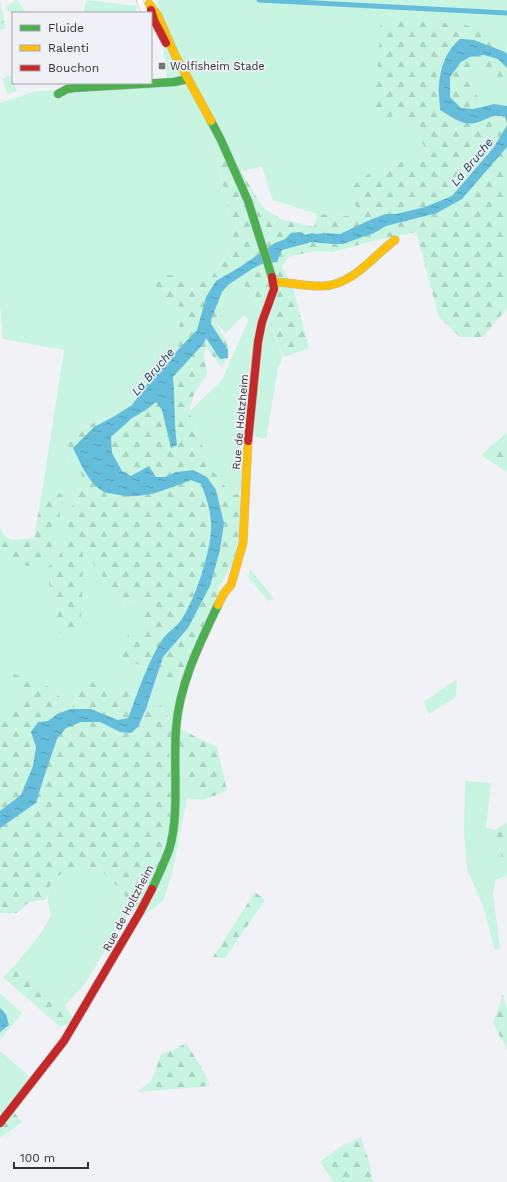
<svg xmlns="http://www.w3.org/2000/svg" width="507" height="1182" viewBox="0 0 507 1182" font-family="'Work Sans',sans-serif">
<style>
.grass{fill:#c8f5e2}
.forest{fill:url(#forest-firs)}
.park{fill:url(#park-crowns)}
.water{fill:url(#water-ripples)}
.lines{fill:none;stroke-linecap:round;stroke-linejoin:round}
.canal{stroke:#64bedb;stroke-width:5}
.street-casing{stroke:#b7b8ba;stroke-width:7}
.fast-casing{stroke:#b7b8ba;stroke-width:9}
.slow-casing{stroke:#b7b8ba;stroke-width:9}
.jam-casing{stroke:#b7b8ba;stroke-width:9}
.street{stroke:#fdfdfe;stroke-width:6}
.fast{stroke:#4caf50;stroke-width:8}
.slow{stroke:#ffc107;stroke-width:8}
.jam{stroke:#c62828;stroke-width:8}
.poi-dot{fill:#747578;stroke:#eff1f7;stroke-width:1.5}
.labels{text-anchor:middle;stroke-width:3.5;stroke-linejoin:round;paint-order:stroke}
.poi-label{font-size:11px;fill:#313234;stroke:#eff1f7;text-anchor:start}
.street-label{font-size:11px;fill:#313234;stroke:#eff1f7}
.water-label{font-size:12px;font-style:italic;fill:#134657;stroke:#eff1f7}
</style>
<defs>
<pattern id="forest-firs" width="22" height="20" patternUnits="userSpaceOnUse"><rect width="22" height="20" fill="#c8f5e2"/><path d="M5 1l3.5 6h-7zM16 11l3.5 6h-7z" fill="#acd2c2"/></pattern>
<pattern id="park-crowns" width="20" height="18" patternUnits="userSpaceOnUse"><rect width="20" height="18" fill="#c8f5e2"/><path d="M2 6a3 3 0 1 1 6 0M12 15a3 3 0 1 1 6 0" fill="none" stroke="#acd2c2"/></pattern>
<pattern id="water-ripples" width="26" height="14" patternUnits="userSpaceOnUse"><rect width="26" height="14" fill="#64bedb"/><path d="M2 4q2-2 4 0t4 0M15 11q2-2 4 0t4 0" fill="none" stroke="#539bb2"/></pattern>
</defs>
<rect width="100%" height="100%" fill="#f1f2f5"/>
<path class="grass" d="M16 0H17L26 13H13V17L6 7Z
M86 0 137 6 136 13H84Z
M158 0H507V49L493 37 386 120 404 109 429 155 378 168 360 217 317 214 273 200 262 166 240 172 222 141 214 144 235 242 209 281 154 292 179 305 183 315 167 356 117 411 75 433 64 453 83 477 70 513 60 555 45 570 56 607 60 633 83 547 120 602 142 599 141 635 119 655 147 669 138 691 112 687 78 695 71 709 51 688H19L23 698 19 709 0 717V559L4 561 32 567 63 495 43 486 64 350 3 339 0 305V103L36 91 168 85 157 2Z
M479 61 507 83V134L490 119 468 79Z
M11 75 17 91 8 94 2 79Z
M239 280 261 302 283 357 278 368 266 439 240 433 242 489 239 494 232 495 212 470 189 412 222 380 249 319 244 315 226 333 215 322 222 300Z
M158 673 182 684 174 726 161 706 146 709Z
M457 679 456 697 429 714 423 702Z
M182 747C184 767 190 785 202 800L187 798 173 869 163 901 139 919 135 907C140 900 146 892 151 884 174 841 172 795 169 748Z
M465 781 491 783 486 828 495 830 503 863H507V875L496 880 493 893 500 949 495 950 483 906 467 869 464 832Z
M83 868H99L123 892 131 908 85 984 65 1005 16 964 41 933 51 915C47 898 46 895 53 878L67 871Z
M0 993 22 1013 0 1040Z
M0 1051 35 1081 10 1108 0 1115Z"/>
<path class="forest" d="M381 19 464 24 493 37 507 49V83L479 62 468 79 490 119 507 134V308L483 337H460L439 317 416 232 373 241 333 252 315 251 288 257 282 267 292 284 309 348 284 357 261 302 239 280 222 300 215 322C225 340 236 348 221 367L206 347 204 355 207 374 194 394 189 412 212 470 232 495 239 494 241 502 238 544 231 567 219 587 216 613 182 684 119 656 129 633 141 635 142 599 120 602 83 548 82 608 80 623 72 634 60 633 56 607 45 570 60 555 70 513 83 477 64 453 75 433 117 411 167 356 183 316 179 305 154 292 156 273 209 281 235 243 214 143 222 140 264 209 284 220 314 227 317 214 360 217 349 188 378 168 429 155 404 109 386 120 374 115Z
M507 433V472L481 455Z
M43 486 63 495 55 543 32 567 4 561 0 559V527L5 537 13 540 34 538Z
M250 569 274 599 268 601 248 577Z
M10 673 36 681 51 688 71 709 78 695 98 676 112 687 138 691 128 718 119 720 91 709 81 722H100L120 732 138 727 146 709 161 706 174 726 217 747 227 791 202 800C190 785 184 767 182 747L169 748C172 795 174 841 151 884 146 892 140 900 135 907L131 908 123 892 99 868C80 867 70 870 53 878L48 891 47 899 29 902 17 913H0V717L19 709 23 698 19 688 7 682 5 676Z
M507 822V863H503L495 830Z
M255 892 265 900 225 958H218L213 957Z
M16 964 65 1005 75 1023 60 1027 3 977Z
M503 994 507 1010V1050L493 1023Z
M186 1043 203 1070 210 1086 137 1092 150 1082 155 1072 161 1054 173 1050Z
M13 1111 22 1122 0 1138V1128Z
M361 1137 370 1165 373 1182H334L320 1162 341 1146Z"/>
<path class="park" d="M0 0 6 29 0 30Z"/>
<path class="water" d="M460 39 474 40 505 52 507 54V68L498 59 484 55 470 57 461 62 450 77V97L461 108 473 109 494 104 507 106V123L505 117C491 113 488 120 475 123 463 126 450 116 440 110 440 102 438 93 439 84 440 68 447 49 460 39Z
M507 125V147L462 199 437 213 386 226 374 233 343 244H332L312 242 282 250 277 262 262 264 252 269 228 285 222 292 211 320V324L228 350V358L220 359 206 338 204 343 173 377C175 400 174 422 177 445L171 448 162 410 156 402 146 410 132 418 111 437 112 453 122 471 131 476 149 466 156 477H165L176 472 193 470 207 477 216 490 224 523 220 550 210 586 188 628 163 657 146 709 138 727 131 733 120 732 100 722H81L66 728 57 739 43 780 36 803 0 828V811L21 795 33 766 36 747 31 732 38 722 48 721 57 714 71 709H91L118 720 128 718C136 697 143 676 153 656 156 651 158 645 162 640 167 632 176 628 181 620 195 601 213 546 211 522 210 509 206 496 201 484L191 480C164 490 143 501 114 494 110 493 105 493 102 491 87 481 80 462 73 448L94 427 113 417 132 405 153 376 197 330 206 297 216 281 240 267 275 243 285 239 291 233 300 232 305 235 312 233 316 234 324 233 340 234 372 219 386 214H396L425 207 452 196 494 147Z
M0 1008 6 1014 9 1025 0 1032Z"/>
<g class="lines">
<path class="canal" d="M259 0 507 13"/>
<g class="street-casing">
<path id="street" d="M140 1 145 13"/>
</g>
<g class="fast-casing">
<path id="fast" d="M58 94 67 89 74 88 174 82 188 79
M211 121 221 140 248 201 272 277
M152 889C158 876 164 863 169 850 180 815 173 766 176 729 179 685 199 645 218 605"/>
</g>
<g class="slow-casing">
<path id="slow" d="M149 4 158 16 175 55 211 121
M274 282C290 282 307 287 323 286 353 285 373 256 395 240
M218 605 224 593 231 585 243 543 248 441"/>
</g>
<g class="jam-casing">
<path id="jam" d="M151 10 154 20 166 43
M248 441 258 342 262 322 274 289 272 277
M0 1123 64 1041 140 912 152 889"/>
</g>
<use href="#street" class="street"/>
<use href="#fast" class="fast"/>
<use href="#slow" class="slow"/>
<use href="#jam" class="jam"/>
</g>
<rect class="poi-dot" x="158" y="62" width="8" height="8" rx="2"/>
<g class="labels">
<g class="poi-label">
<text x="170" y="70">Wolfisheim Stade</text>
</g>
<g class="street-label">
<text transform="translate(240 422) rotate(-85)" y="4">Rue de Holtzheim</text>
<text transform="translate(128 908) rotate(-62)" y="4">Rue de Holtzheim</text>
</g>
<g class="water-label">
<text transform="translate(472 162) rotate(-50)" y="4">La Bruche</text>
<text transform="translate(153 372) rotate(-49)" y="4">La Bruche</text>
</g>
</g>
<rect x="12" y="12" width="140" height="72" fill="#eff1f7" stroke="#a3a5a9"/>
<rect x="20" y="25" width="20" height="6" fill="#4caf50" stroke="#a3a5a9"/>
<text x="48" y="32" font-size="12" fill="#313234">Fluide</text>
<rect x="20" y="45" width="20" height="6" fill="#ffc107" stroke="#a3a5a9"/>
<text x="48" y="52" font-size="12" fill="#313234">Ralenti</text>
<rect x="20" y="65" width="20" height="6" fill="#c62828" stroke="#a3a5a9"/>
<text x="48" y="72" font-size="12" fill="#313234">Bouchon</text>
<path d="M14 1162v6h74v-6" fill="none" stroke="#313234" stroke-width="2"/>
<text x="20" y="1162" font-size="12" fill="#313234" stroke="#eff1f7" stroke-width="3" paint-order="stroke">100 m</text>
</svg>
